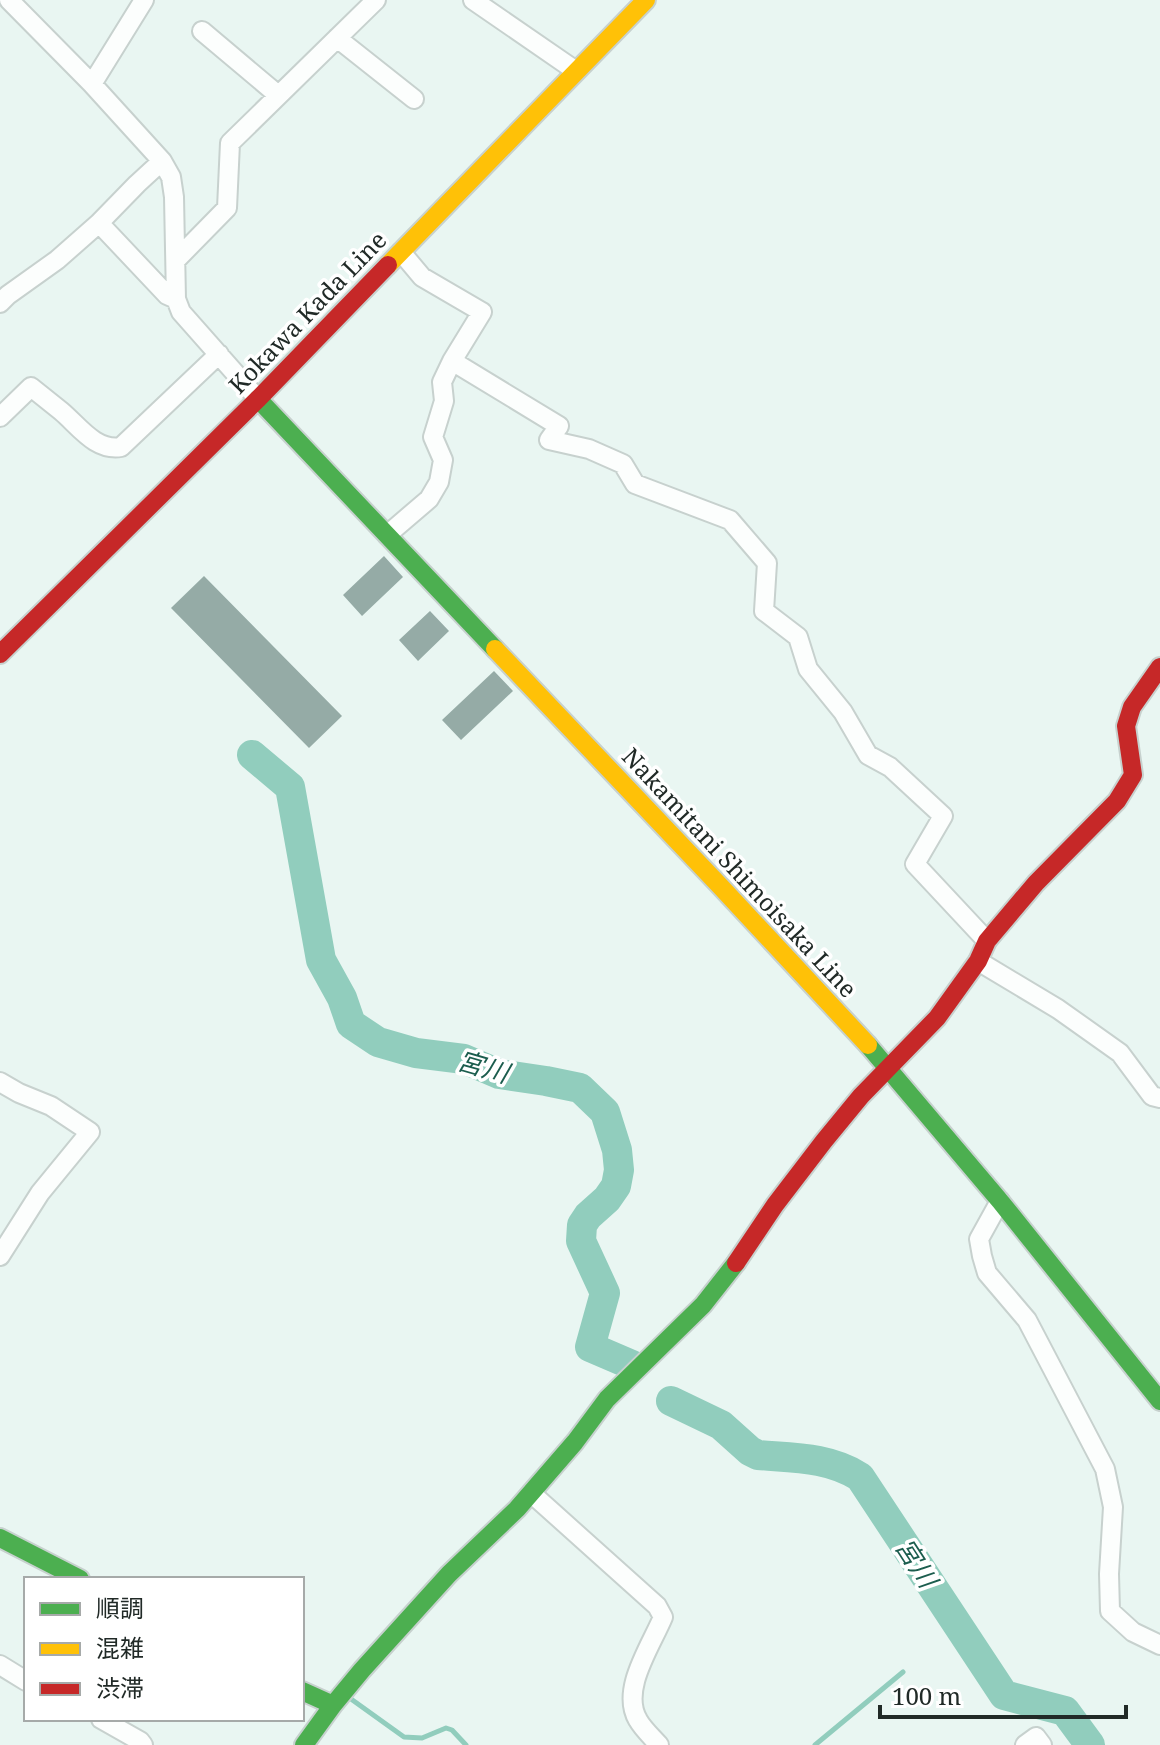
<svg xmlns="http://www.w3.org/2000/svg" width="1160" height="1745" viewBox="0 0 1160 1745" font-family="'Noto Serif','Noto Sans JP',serif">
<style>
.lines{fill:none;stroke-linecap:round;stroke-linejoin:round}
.stream{stroke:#91cdbd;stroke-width:5}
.river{stroke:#91cdbd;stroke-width:30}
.building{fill:#95aba6}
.street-casing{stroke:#c7d1ce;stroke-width:22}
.fast-casing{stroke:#c7d1ce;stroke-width:22}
.slow-casing{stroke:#c7d1ce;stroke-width:22}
.jam-casing{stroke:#c7d1ce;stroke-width:22}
.street{stroke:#fcfefd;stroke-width:18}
.fast{stroke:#4caf50;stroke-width:18}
.slow{stroke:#ffc107;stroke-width:18}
.jam{stroke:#c62828;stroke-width:18}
.labels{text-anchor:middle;stroke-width:7;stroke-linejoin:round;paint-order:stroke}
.street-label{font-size:24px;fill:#212a27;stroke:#fff}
.water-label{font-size:26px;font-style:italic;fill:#1c5d4e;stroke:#fff}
</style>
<rect width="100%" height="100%" fill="#e9f6f2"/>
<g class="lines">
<path class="stream" d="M351 1699 404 1737 422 1738 446 1728 452 1730 466 1745
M815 1745 903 1672"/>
<path class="river" d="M252 755 290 787 321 960 342 998 351 1024 378 1042 416 1053 464 1059 499 1074 546 1081 580 1088 605 1112 617 1150 619 1170 616 1186 607 1199 588 1216 582 1225 581 1241 605 1293 590 1347 632 1365
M671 1401 721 1425 750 1451 758 1455C793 1458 829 1457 860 1477L1004 1695 1065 1711 1090 1745"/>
</g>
<path class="building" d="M384 556 403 577 362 616 343 595Z
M204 576 342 716 309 748 171 608Z
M430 611 449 631 418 661 399 640Z
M494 671 513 691 461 740 442 720Z"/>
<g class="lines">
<g class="street-casing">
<path id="street" d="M9 0 92 84 162 161 171 177 174 197 176 299 181 312 258 399
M473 0 576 71
M202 31 278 95
M337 38 414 99
M92 84 144 0
M162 161 137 184 99 223 167 295 176 299
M176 260 227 208 230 143 376 0
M0 303 8 295 57 260 99 223
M452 361 559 426 549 440 589 449 623 464 635 484 730 520 767 563 764 611 798 637 808 669 843 712 868 755 890 767 943 816 915 864 987 941
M0 417 31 387C41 395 51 403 61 411 79 426 95 451 121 447L219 354
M387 535 429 499 439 482 443 460 433 437 444 401 442 382 452 361 482 312 422 277 401 252
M978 961 1058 1009 1120 1053 1152 1096 1160 1098
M0 1082 19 1093 51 1106 90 1132 40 1193 0 1256
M1000 1201 979 1239 982 1256 987 1273 1027 1320 1105 1469 1113 1507 1109 1574 1110 1611 1133 1632 1160 1645
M531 1493 657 1606 663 1617C651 1646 620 1690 638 1720 643 1729 652 1737 659 1745
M0 1665 26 1681
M101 1719 140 1741 143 1745
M1025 1745 1036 1737 1042 1745"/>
</g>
<g class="fast-casing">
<path id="fast" d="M258 399 495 649
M868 1045 1000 1201 1160 1401
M0 1538 80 1579
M302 1691 333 1705
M304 1745 333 1705 362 1670 449 1574 517 1509 575 1442 607 1399 703 1305 736 1263"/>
</g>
<g class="slow-casing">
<path id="slow" d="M388 265 646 0
M495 649 721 887 868 1045"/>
</g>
<g class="jam-casing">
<path id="jam" d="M0 654 258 399 388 265
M736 1263 775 1205 824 1141 861 1096 937 1018 978 961 987 941 1036 883 1117 801 1133 775 1126 726 1132 707 1160 667"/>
</g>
<use href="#street" class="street"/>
<use href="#fast" class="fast"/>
<use href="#slow" class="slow"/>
<use href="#jam" class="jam"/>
</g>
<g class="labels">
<g class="street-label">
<text transform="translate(308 313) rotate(-46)" y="8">Kokawa Kada Line</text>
<text transform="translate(739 873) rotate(47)" y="8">Nakamitani Shimoisaka Line</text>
</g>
<g class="water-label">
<text transform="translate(483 1067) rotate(16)" y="9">宮川</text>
<text transform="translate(916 1563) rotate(57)" y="9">宮川</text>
</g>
</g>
<rect x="24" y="1577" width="280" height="144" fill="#ffffff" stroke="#a6aaa9" stroke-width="2"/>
<rect x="40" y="1603" width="40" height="12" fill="#4caf50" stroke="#a6aaa9" stroke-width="2"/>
<text x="96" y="1617" font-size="24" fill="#212a27">順調</text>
<rect x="40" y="1643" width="40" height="12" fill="#ffc107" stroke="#a6aaa9" stroke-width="2"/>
<text x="96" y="1657" font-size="24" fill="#212a27">混雑</text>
<rect x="40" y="1683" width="40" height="12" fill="#c62828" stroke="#a6aaa9" stroke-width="2"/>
<text x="96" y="1697" font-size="24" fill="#212a27">渋滞</text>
<path d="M880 1705v12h246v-12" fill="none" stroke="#212a27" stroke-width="4"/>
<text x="892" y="1705" font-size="24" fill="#212a27" stroke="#ffffff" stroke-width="6" paint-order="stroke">100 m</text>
</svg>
